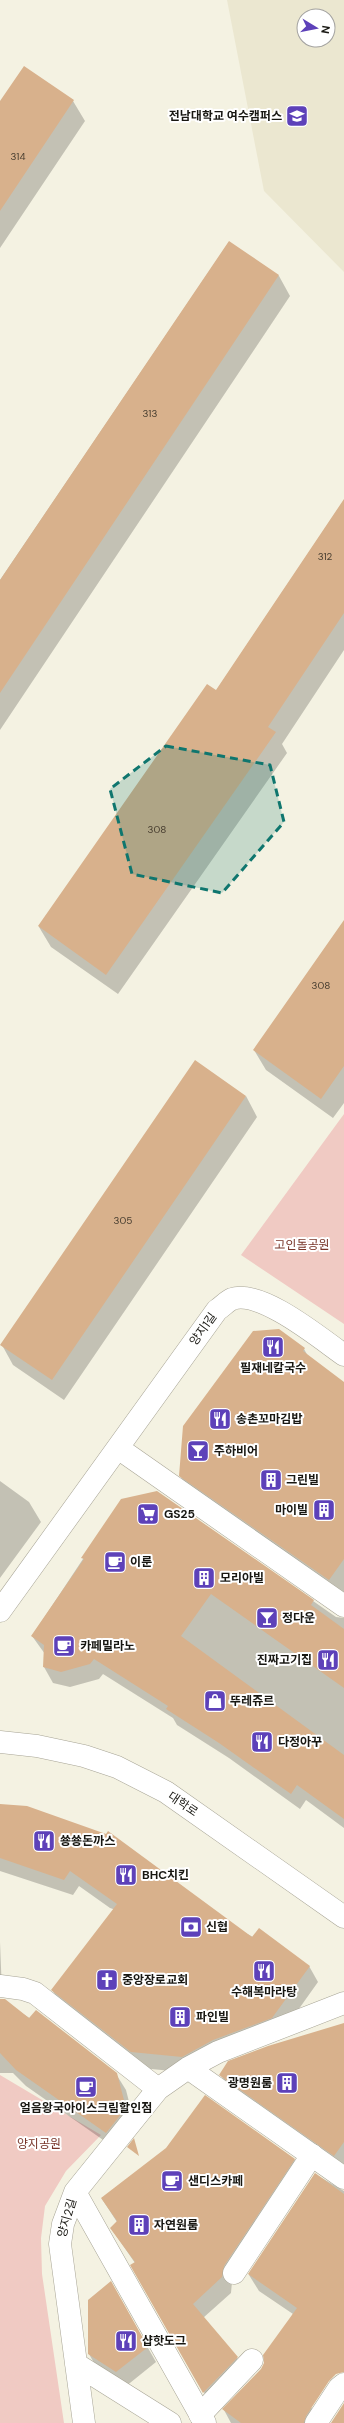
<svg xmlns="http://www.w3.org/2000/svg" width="344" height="2423" viewBox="0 0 344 2423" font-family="'DM Sans','Noto Sans KR',sans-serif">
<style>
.built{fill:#ebe7d0;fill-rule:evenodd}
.green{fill:#f0cac3}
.shadow{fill:#0003}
.building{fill:#d8b18c}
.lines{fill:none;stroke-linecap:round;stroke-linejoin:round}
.lane-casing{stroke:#a7a495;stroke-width:23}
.street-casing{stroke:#a7a495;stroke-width:23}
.secondary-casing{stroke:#a7a495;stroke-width:23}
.lane{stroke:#fff;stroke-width:22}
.street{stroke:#fff;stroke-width:22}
.secondary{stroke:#fff;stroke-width:22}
.marked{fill:#0f766e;fill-opacity:0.2;stroke:#0f766e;stroke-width:3;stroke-dasharray:8 5;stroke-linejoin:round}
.labels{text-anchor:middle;stroke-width:4;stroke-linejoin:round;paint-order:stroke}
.number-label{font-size:10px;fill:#483e30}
.poi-label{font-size:12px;font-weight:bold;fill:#181712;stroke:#fff;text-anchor:start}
.park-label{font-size:12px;fill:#783529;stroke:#fff}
.street-label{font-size:12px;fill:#181712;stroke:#fff}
</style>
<rect width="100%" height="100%" fill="#f4f2e2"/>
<path class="built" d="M227 0H344V272L264 191ZM304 16H328V40H304Z"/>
<path class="green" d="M344 1114V1324L241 1255Z
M0 2075 101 2135 66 2171 45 2206 41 2238 42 2274 64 2423H0Z"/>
<path class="shadow" d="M73 101 85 121 0 248V103Z
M229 242 279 276 290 296 0 730V580Z
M344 500V650L282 744 287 753 118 994 51 947 39 927 216 691Z
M344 921V1103L333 1118 266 1070 254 1050Z
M246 1096 257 1117 64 1400 13 1365 2 1345Z
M304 1349 309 1358 344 1383V1599L189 1491 180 1475Z
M0 1481 29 1502 41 1522 0 1578Z
M157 1492 336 1617 344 1618V1828L306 1800 300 1809 229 1758 177 1725 173 1718 103 1674 99 1679 70 1687 53 1683 44 1667 45 1654 32 1636 122 1500Z
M0 1805 309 1966 318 1982 281 2034 192 2073 141 2068 62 2006 52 1990 136 1917 110 1908 79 1886 73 1895 0 1871Z
M0 1942 2 1993 0 1995Z
M0 1999 116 2074 126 2090 135 2125 116 2149 26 2086 13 2073H0Z
M344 2024V2172L230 2091 221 2075Z
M294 2159 303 2175 232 2282 231 2293 203 2318 237 2358 246 2373 213 2408 132 2265 135 2263 111 2228 117 2222 102 2199Z
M315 2174 344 2191V2357L311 2407 320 2423H231L224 2410 262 2369 293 2314 259 2291 249 2275Z
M111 2283 156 2362 125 2387 98 2370 89 2354Z"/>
<path class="building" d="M24 66 74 100 0 211V101Z
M229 241 279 275 0 693V580Z
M344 499V613L268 727 276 732 106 975 38 926 207 684 216 690Z
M344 920V1066L321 1099 253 1050Z
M195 1060 246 1096 52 1380 0 1345Z
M279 1329 305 1348 303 1351 344 1382V1559L329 1580 179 1476 183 1426 253 1331Z
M157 1491 314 1600 311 1605 344 1629V1688L211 1594 181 1636 344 1755V1819L297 1785 291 1794 219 1743 166 1709 168 1706 94 1659 90 1664 61 1672 43 1667 44 1645 31 1636 84 1559 81 1558 121 1499Z
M0 1804 27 1806 106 1834 108 1831 252 1937 259 1928 310 1966 272 2018 213 2040 182 2057 131 2052 51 1990 117 1904 70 1871 64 1880 0 1858Z
M0 1999H5L29 2018 36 2010 117 2073 126 2108 106 2133 16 2070 0 2053Z
M344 2023V2142L334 2156 219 2075 228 2061 268 2046Z
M205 2095 295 2159 224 2266 222 2277 193 2304 238 2357 203 2393 130 2265 135 2262 110 2228 117 2221 101 2198 166 2148Z
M134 2138 139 2156 127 2147Z
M315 2173 344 2194V2372L336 2374 329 2381 306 2416 304 2423H241L222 2409 261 2369 264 2363 263 2355 297 2308 248 2274Z
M111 2281 148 2347 116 2372 88 2354V2300Z
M344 2403V2423H331Z"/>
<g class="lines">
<g class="lane-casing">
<path id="lane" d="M234 2273 312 2155
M200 2415 252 2360"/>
</g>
<g class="street-casing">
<path id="street" d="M118 1448 344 1606
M0 1611 217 1310C222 1307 227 1301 232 1299 261 1289 321 1339 344 1355
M0 1986 23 1989 35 1993 158 2089
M188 2068 344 2178
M75 2192 205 2423
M76 2364 170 2423
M84 2423 60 2244 63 2224 75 2192 158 2089 188 2068 218 2052 344 2003
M316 2423 339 2388 344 2384"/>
</g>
<g class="secondary-casing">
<path id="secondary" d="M0 1742 37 1746 84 1756 117 1767 166 1792 344 1917"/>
</g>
<use href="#lane" class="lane"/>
<use href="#street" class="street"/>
<use href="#secondary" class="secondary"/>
</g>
<path class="marked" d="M166 746 270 765 284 822 222 893 132 874 110 789Z"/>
<defs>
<g id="university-square" transform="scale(1.15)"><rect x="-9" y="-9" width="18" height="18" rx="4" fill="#5d41b9" stroke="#fff"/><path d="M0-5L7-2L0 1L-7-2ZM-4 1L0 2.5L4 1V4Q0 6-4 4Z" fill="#fff"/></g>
<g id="restaurant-square" transform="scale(1.15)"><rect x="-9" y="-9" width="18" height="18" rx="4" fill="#5d41b9" stroke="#fff"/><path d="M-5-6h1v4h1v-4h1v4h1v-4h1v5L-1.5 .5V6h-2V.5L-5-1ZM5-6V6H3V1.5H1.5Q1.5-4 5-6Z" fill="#fff"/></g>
<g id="bar-square" transform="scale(1.15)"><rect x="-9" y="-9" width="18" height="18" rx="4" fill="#5d41b9" stroke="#fff"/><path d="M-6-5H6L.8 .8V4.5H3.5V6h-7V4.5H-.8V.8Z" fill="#fff"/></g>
<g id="building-square" transform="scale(1.15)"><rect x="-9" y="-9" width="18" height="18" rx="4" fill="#5d41b9" stroke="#fff"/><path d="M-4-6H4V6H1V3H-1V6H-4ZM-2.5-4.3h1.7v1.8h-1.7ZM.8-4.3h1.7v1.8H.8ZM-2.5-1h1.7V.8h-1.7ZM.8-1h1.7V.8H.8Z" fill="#fff"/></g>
<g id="supermarket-square" transform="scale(1.15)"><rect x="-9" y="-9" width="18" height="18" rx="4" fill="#5d41b9" stroke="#fff"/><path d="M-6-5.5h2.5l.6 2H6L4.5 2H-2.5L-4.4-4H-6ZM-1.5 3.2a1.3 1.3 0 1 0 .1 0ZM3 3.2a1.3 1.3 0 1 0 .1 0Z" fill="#fff"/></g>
<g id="cafe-square" transform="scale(1.15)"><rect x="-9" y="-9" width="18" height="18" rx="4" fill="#5d41b9" stroke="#fff"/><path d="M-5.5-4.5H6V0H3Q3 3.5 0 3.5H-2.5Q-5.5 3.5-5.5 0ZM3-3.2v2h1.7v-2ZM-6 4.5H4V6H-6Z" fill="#fff"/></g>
<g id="shop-square" transform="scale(1.15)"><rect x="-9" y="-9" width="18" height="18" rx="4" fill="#5d41b9" stroke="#fff"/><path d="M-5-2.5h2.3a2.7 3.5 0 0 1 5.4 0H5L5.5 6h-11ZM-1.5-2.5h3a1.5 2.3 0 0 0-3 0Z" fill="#fff"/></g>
<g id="bank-square" transform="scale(1.15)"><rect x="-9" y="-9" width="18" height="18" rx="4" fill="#5d41b9" stroke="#fff"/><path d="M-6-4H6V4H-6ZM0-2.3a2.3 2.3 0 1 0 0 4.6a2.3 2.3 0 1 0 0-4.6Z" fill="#fff"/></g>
<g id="church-square" transform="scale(1.15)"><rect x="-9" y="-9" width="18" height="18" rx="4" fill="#5d41b9" stroke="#fff"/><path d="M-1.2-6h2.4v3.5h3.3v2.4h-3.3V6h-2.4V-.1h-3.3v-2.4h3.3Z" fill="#fff"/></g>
</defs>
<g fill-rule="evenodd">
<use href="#university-square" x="297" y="116"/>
<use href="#restaurant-square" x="273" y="1347"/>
<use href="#restaurant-square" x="220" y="1419"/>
<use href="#bar-square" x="198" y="1451"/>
<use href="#building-square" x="271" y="1480"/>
<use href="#building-square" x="324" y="1510"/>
<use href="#supermarket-square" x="148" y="1514"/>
<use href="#cafe-square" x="115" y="1562"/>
<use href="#building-square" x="204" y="1578"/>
<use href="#bar-square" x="267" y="1618"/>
<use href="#cafe-square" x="64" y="1646"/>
<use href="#restaurant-square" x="328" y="1660"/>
<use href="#shop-square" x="215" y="1701"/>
<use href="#restaurant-square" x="262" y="1742"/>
<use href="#restaurant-square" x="44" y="1841"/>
<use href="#restaurant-square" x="126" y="1875"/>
<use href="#bank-square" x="191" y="1927"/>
<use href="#restaurant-square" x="264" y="1971"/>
<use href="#church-square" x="107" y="1980"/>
<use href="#building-square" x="180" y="2017"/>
<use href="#building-square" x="287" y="2083"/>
<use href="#cafe-square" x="86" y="2087"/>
<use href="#cafe-square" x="172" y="2181"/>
<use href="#building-square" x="139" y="2225"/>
<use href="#restaurant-square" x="126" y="2341"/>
</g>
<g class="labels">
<g class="number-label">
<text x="18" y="160">314</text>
<text x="150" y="417">313</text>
<text x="325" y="560">312</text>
<text x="157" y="833">308</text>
<text x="321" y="989">308</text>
<text x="123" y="1224">305</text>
</g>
<g class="poi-label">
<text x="282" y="120" text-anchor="end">전남대학교 여수캠퍼스</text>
<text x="273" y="1372" text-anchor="middle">필재네칼국수</text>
<text x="236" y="1423">송촌꼬마김밥</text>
<text x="214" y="1455">주하비어</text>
<text x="286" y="1484">그린빌</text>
<text x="308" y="1514" text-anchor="end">마이빌</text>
<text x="164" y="1518">GS25</text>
<text x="130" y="1566">이룬</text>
<text x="220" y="1582">모리아빌</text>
<text x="282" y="1622">정다운</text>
<text x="80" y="1650">카페밀라노</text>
<text x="312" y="1664" text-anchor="end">진짜고기집</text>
<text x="230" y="1705">뚜레쥬르</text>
<text x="278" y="1746">다정아꾸</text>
<text x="60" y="1845">쑝쑝돈까스</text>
<text x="142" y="1879">BHC치킨</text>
<text x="206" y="1931">신협</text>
<text x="122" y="1984">중앙장로교회</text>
<text x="264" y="1996" text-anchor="middle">수해복마라탕</text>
<text x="196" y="2021">파인빌</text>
<text x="272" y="2087" text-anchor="end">광명원룸</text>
<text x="86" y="2112" text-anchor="middle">얼음왕국아이스크림할인점</text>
<text x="188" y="2185">샌디스카페</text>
<text x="154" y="2229">자연원룸</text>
<text x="142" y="2345">샵핫도그</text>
</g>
<g class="park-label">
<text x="302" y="1249">고인돌공원</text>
<text x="39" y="2148">양지공원</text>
</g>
<g class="street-label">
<text transform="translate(203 1329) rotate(-54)" y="4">양지1길</text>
<text transform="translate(183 1804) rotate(34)" y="4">대학로</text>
<text transform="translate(67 2218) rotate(-74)" y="4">양지2길</text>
</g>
</g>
<g transform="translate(316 28) rotate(100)"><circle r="19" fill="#ffffff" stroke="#a3a2a0"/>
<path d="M0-3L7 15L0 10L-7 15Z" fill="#5d41b9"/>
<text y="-6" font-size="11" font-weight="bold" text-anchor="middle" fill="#181712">N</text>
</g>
</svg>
